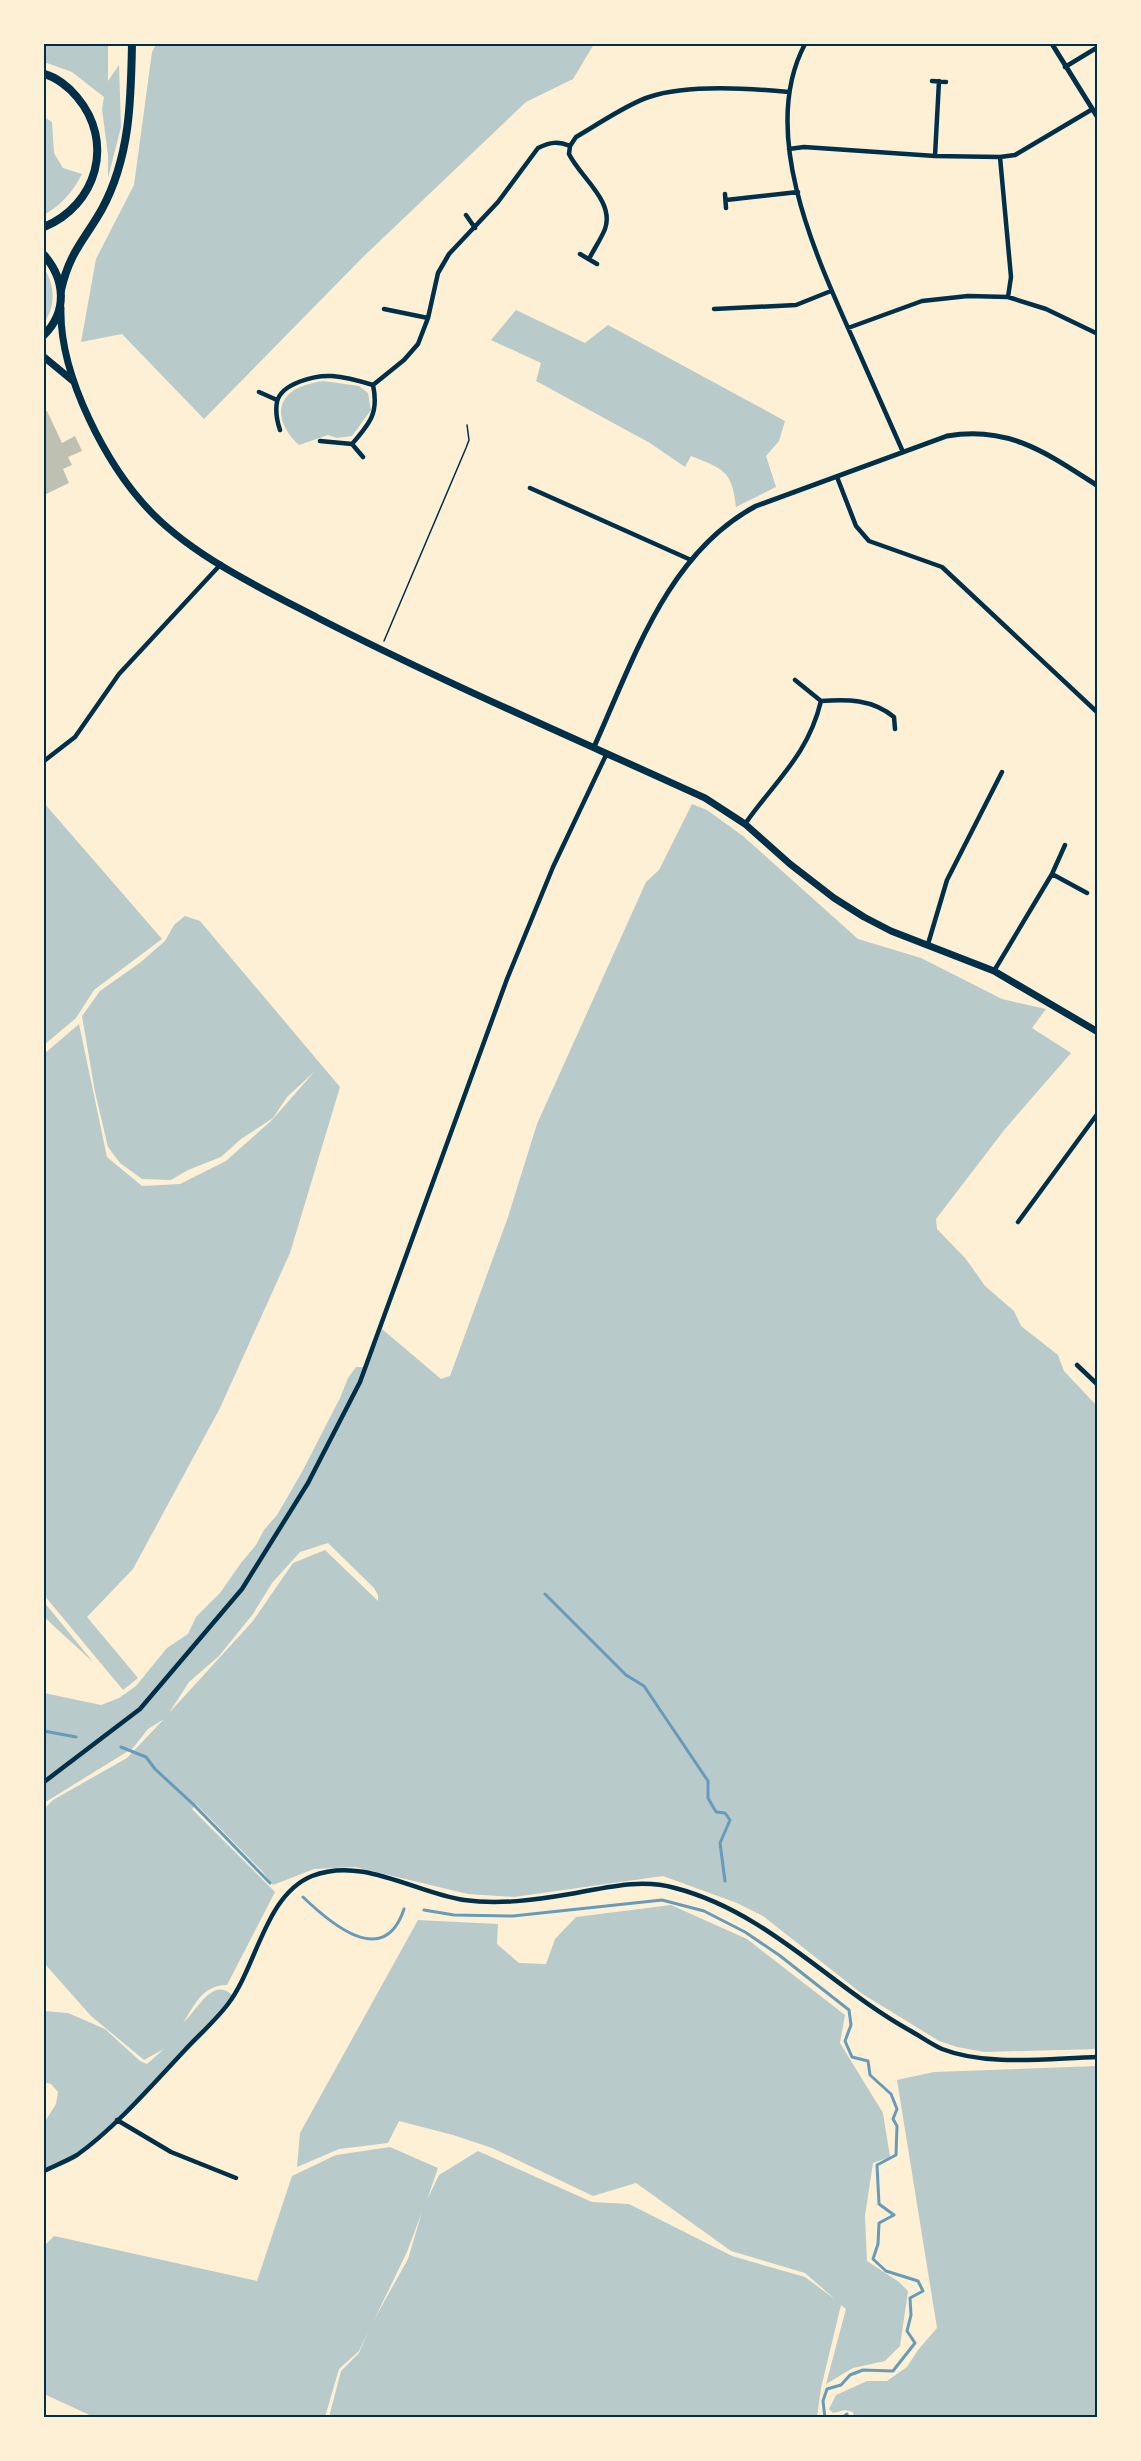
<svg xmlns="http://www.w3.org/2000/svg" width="1141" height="2461" viewBox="0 0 1141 2461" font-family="'Alegreya Sans',sans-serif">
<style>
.green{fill:#b9caca;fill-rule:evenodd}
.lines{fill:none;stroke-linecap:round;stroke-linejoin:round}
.stream{stroke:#669bbc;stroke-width:3}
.building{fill:#bec0b2}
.path{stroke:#003049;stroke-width:1.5}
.minor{stroke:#003049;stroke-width:4.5}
.tertiary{stroke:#003049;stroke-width:5}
.primary{stroke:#003049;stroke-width:7}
.trunk{stroke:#003049;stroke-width:8}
.motorway{stroke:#003049;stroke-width:8}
.neatline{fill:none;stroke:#003049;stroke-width:2}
</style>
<rect width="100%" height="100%" fill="#fdf0d5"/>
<path class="green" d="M44 44H108V81L119 65 121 127 108 178V155L102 109 104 97 72 72 44 62Z
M156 44H594L573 79 526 102 364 256 204 419 122 334 81 342 96 259 134 185 152 52Z
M44 117 52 122 54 153 63 168 82 174C73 192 61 205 44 215Z
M44 268C55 285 56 306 44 323Z
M516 310 585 343 608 325 785 421 779 441 766 456 776 487 736 507C732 470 723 469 691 456L685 467 650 443 536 381 541 363 491 340Z
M323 381 359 386 368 393 371 410 352 436 337 438 328 435 299 445C285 433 273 411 288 395 296 386 312 383 323 381Z
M44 803 162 939 94 990 76 1018 44 1045Z
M692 804 707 810 743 836 858 939 921 958 1002 999 1046 1009 1032 1028 1071 1053 1005 1129 936 1219 937 1229 966 1259 985 1286 1014 1311 1021 1326 1058 1355 1064 1371 1097 1406V2049L985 2052 957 2047 939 2041 861 1993 763 1916 737 1903 663 1876 514 1897 468 1894 355 1867 314 1869 273 1885 262 1871 196 1804 192 1809 275 1892 227 1985C202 1985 195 2005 183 2023 197 2011 213 1975 233 1996L228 2003 117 2120 77 2155 44 2171V2123L56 2104 58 2092 51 2084 44 2082V2011L68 2013 105 2029 140 2061 147 2064 164 2049 144 2060 91 2016 44 1963V1809L53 1800 127 1758 164 1719 148 1729 133 1748 44 1803V1693L101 1705 119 1698 136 1686 167 1648 188 1634 196 1617 220 1593 241 1563 256 1545 264 1530 277 1515 302 1472 340 1398 348 1378 356 1367H367L382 1329 441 1379 450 1376 508 1217 537 1124 646 882 659 870ZM328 1543 374 1588 378 1595V1601L325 1550 293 1563 253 1621 169 1713 189 1682 219 1656 253 1614 272 1583 300 1552Z
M185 916 200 921 340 1087 290 1253 220 1408 133 1569 87 1617 138 1678 123 1690 44 1595V1054L79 1024 107 1157 142 1186 180 1184 226 1161 272 1120 315 1071 287 1097 273 1118 241 1139 221 1157 188 1170 171 1180 142 1179 120 1163 108 1147 95 1092 82 1016 100 991 141 962 165 941 174 925Z
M44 1602 93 1662 44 1617Z
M671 1905 747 1939 845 2015 840 2043 883 2113 890 2157 873 2163 865 2216 867 2261 899 2282 908 2291 900 2346 885 2361 853 2368 826 2384 846 2309 841 2305 821 2388 817 2417H329L341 2371 359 2353 369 2330 359 2351 339 2369 325 2417H94L44 2394V2246L54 2236 257 2281 292 2176 336 2155 390 2147 438 2168 427 2200 439 2175 478 2151 592 2202 629 2204 732 2256 805 2277 836 2300 805 2273 731 2251 636 2183 593 2196 492 2148 453 2135 399 2121 388 2143 339 2149 297 2167 300 2133 418 1920 498 1924 497 1944 519 1963 546 1964 555 1939 576 1917ZM422 2212 408 2259 374 2320 407 2252Z
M1097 2066V2417L854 2418 853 2412 845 2410 833 2413 829 2409 836 2395 867 2381H887L907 2367 918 2350 937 2328 897 2080 934 2072Z"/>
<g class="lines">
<path class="stream" d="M545 1594 626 1675 644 1686 708 1781V1798L716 1812 725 1813 730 1820 720 1843 725 1881
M44 1731 76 1737
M121 1747 146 1757 155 1769 194 1805 270 1883
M303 1897C330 1923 384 1970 404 1909
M424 1910 454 1915 513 1916 662 1900 704 1911 745 1932 779 1955 849 2010 851 2025 845 2041 852 2057 868 2061 870 2075 891 2094 897 2109 893 2119 897 2126 896 2155 877 2165 879 2204 894 2215 879 2223 878 2244 873 2259 886 2271 918 2281 923 2291 910 2298 911 2315 907 2331 915 2343 893 2371 863 2370 850 2375 841 2385 827 2389 823 2401 825 2418
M842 2418 847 2414V2418"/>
</g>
<path class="building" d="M47 411 62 443 75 436 82 451 68 457 72 465 63 469 69 483 44 495V412Z"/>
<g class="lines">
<path class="path" d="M384 641 466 448 469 440 467 425"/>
<path class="minor" d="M805 44C758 132 816 256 853 339 870 377 886 414 903 452
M1065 67 1098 47
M932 81 946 82
M789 149 804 147 935 156 1000 157 1015 155 1091 110
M935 156 939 81
M1000 157 1011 277 1008 297
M725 194 726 208
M726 200 798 192
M466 215 475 228
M580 254 597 264
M589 259C594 249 601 239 605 229 615 201 580 177 569 154L570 146 576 137C597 125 627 104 649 97 687 84 748 88 789 92
M384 309 428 318
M714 309 796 305 831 291
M848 328 922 301 968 296 1008 297 1046 309 1098 334
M259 392 277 400
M280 430C277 421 275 412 277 402 281 383 316 375 332 376 346 377 360 381 373 385L404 360 418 344 428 318 438 273 449 254 498 202 538 148C550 142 558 141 570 146
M320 441 352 444C370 423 379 413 373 385
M352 444 363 457
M837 477 856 526 869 541 942 567 1098 713
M530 488 691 560
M795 680 821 701
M44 761 75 737 119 674 221 564
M745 824C776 780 808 755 821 701 847 699 872 699 894 717L895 729
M1052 874 1087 893
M928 944 947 880 1002 772
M994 971 1052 874 1065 845
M1018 1222 1098 1113
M1077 1365 1098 1385
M44 1782 140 1709 242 1589 308 1483 360 1382 507 979 553 867 607 753
M117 2120 171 2152 236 2178
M44 2171C54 2166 67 2161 77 2155 114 2129 154 2083 185 2050 199 2035 216 2020 228 2004 257 1966 265 1895 312 1876 363 1856 415 1893 464 1900 499 1905 535 1900 570 1894 605 1888 640 1878 675 1888 767 1912 829 1985 909 2030 920 2036 931 2044 942 2049 988 2067 1049 2058 1098 2057"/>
<path class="tertiary" d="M1052 44 1098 118
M594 747C633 661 667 553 756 506L947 436C1009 425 1048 454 1098 486"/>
<path class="primary" d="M61 308C59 375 107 468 154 515 197 558 264 590 318 618 445 683 576 739 705 798L745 824 790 864 834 898 864 917 891 931 994 971 1098 1032
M44 357 73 381"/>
<path class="trunk" d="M44 255C65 279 68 311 44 335"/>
<path class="motorway" d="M44 74C56 77 69 87 77 97 115 142 97 205 44 227
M61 290C70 251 84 241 102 209 130 157 131 101 132 44"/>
</g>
<rect width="1141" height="2461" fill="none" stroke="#fdf0d5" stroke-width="90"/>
<rect x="45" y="45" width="1051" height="2371" class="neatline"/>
</svg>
